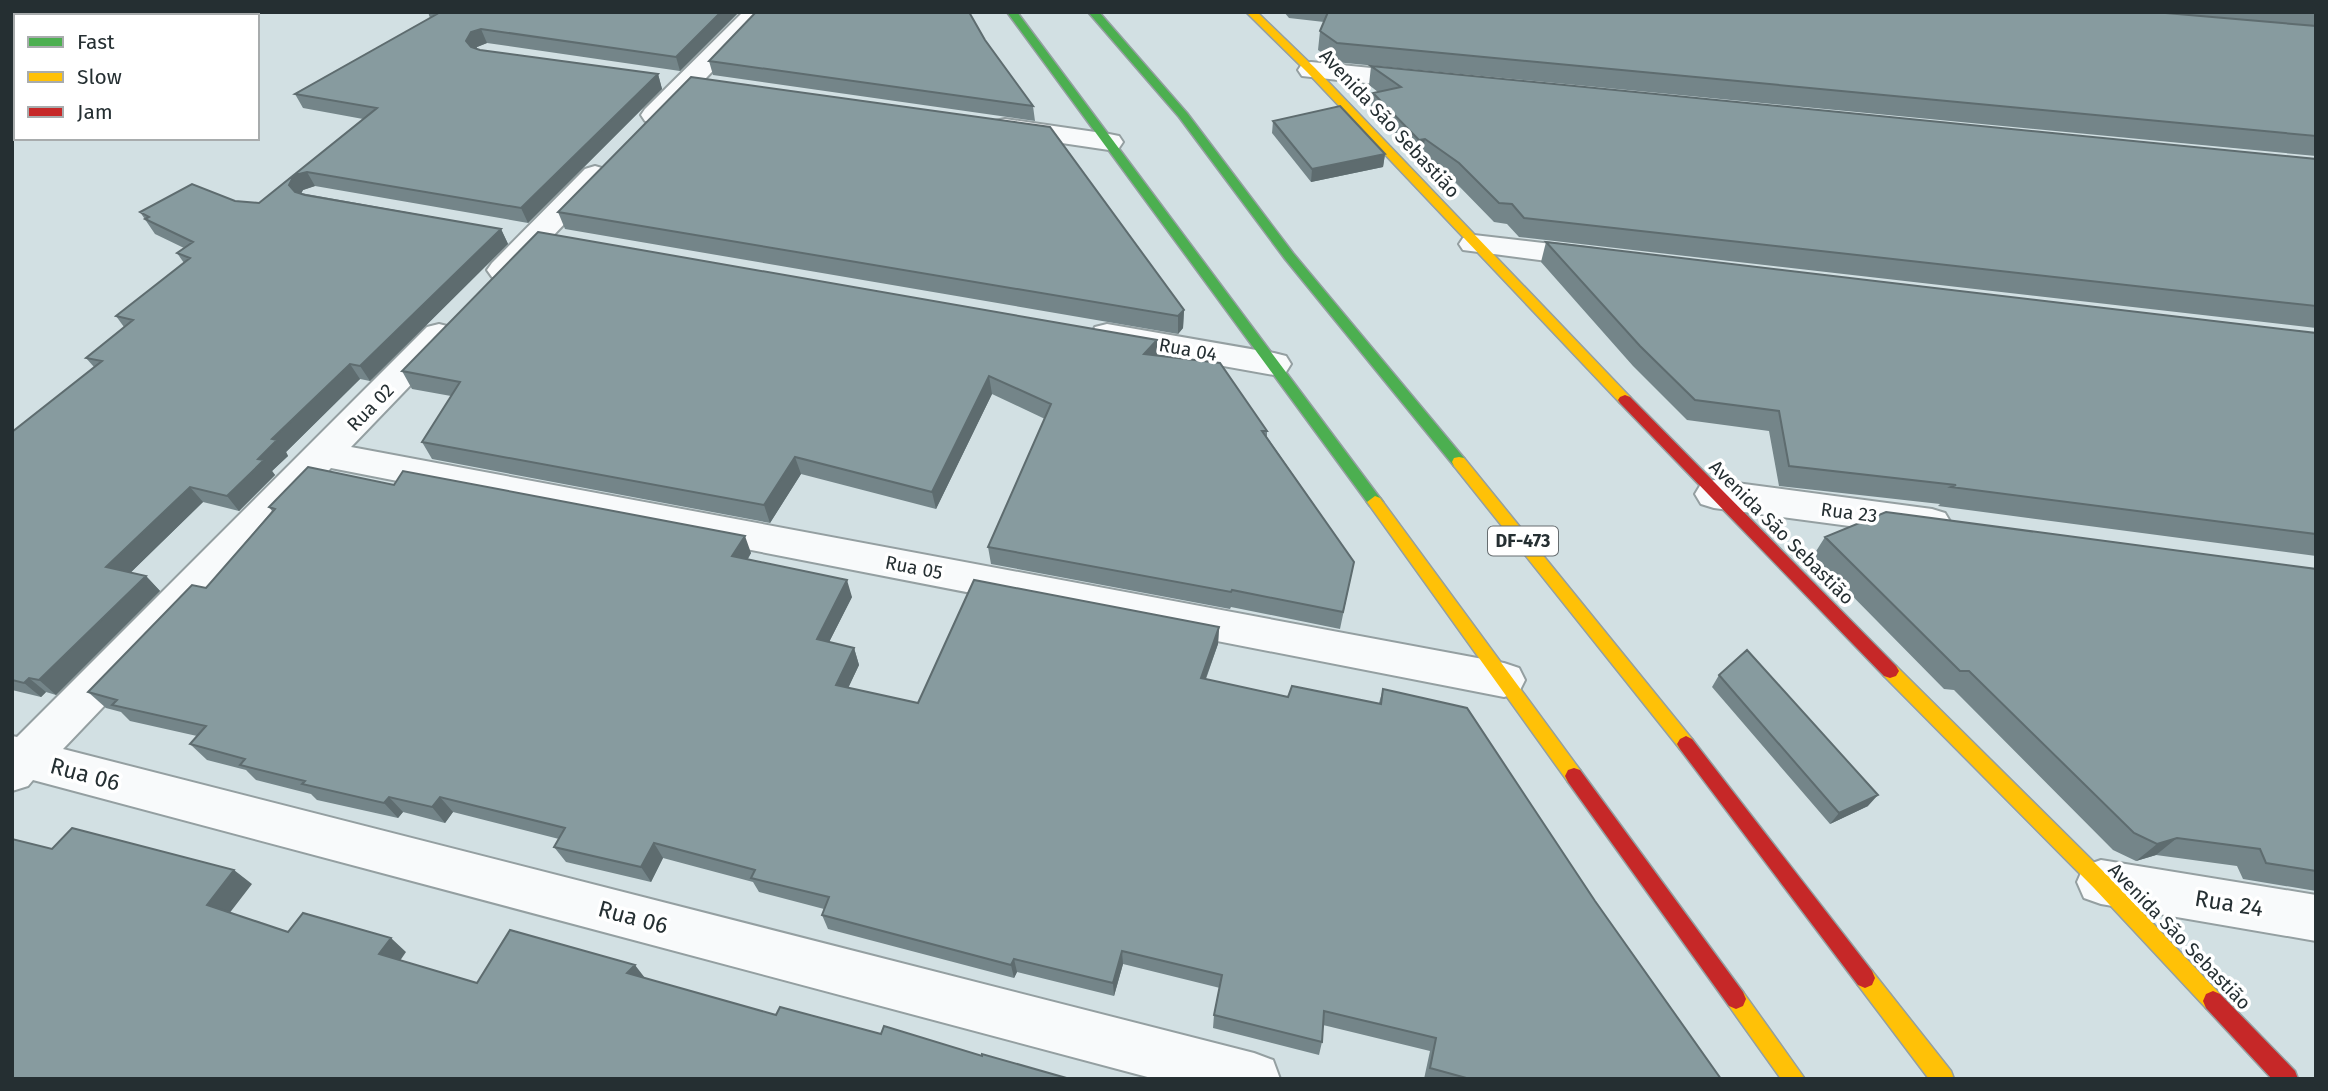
<svg xmlns="http://www.w3.org/2000/svg" width="2328" height="1091" viewBox="0 0 2328 1091" font-family="'Fira Sans',sans-serif">
<style>
.lines{fill:none;stroke-linecap:round;stroke-linejoin:round}
.stream{fill:#8ac0cb;fill-rule:evenodd}
.street-casing{stroke:#949fa1;stroke-width:4}
.fast-casing{stroke:#949fa1;stroke-width:3}
.slow-casing{stroke:#949fa1;stroke-width:3}
.jam-casing{stroke:#949fa1;stroke-width:3}
.street{fill:#f8fafb;fill-rule:evenodd}
.fast{fill:#4caf50;fill-rule:evenodd}
.slow{fill:#ffc107;fill-rule:evenodd}
.jam{fill:#c62828;fill-rule:evenodd}
.wall{fill:#748589}
.shaded-wall{fill:#5e6c6f}
.building{fill:#879b9f;stroke:#5e6c6f;stroke-width:2}
.labels{text-anchor:middle;stroke-width:7;stroke-linejoin:round;paint-order:stroke}
.shield{fill:#fff;stroke:#666d70;stroke-width:2}
.shield-label{font-size:18px;font-weight:bold;fill:#252f32}
.street-label{font-size:19px;fill:#252f32;stroke:#fff}
.near-street-label{font-size:23px;fill:#252f32;stroke:#fff}
</style>
<rect width="100%" height="100%" fill="#d2e0e3"/>
<g class="lines">
<path class="stream" d="M146 12H161L155 16H140Z
M16 54V60L12 61V55Z"/>
<g class="street-casing">
<path id="street" d="M743 12H769L665 121 655 123 645 121 641 115 645 109Z
M1311 62 1421 73 1430 75 1434 81 1430 87 1421 89 1302 76 1298 70 1302 64Z
M1005 119 1109 134 1119 136 1123 142 1119 148 1109 150 995 133 991 127 995 121Z
M595 166 605 169 609 175 605 181 514 277 503 280 492 277 487 270 492 263 585 169Z
M1474 235 1594 249 1605 251 1609 258 1605 265 1594 267 1463 250 1459 244 1463 238Z
M439 324 451 327 455 335 451 343 351 447 1504 663 1519 668 1525 680 1519 692 1504 697 331 468 63 749 1254 1053 1273 1060 1280 1079H1155L33 780 28 786 12 791V736L17 737 427 327Z
M1107 324 1274 353 1286 356 1291 364 1286 372 1274 375 1095 343 1091 335 1095 327Z
M1714 480 1932 509 1945 513 1951 523 1945 533 1932 537 1714 508 1701 504 1695 494 1701 484Z
M2101 860 2316 895V941L2101 904 2084 898 2077 882 2084 866Z"/>
</g>
<g class="fast-casing">
<path id="fast" d="M1007 12H1017L1380 498 1383 502 1380 506H1370Z
M1088 12H1099L1187 113 1293 253 1464 458 1466 462 1464 466H1454L1285 259 1179 117Z"/>
</g>
<g class="slow-casing">
<path id="slow" d="M1246 12H1257L1315 68 1630 397 1632 400 1630 403H1620L1307 72Z
M1459 457 1464 458 1692 739 1695 744 1692 749 1686 752 1680 749 1454 466 1452 462 1454 458Z
M1375 496 1380 498 1580 770 1583 776 1580 782 1574 784 1568 782 1370 506 1367 502Z
M1890 664 1896 666 2108 876 2220 994 2223 1001 2220 1008 2213 1011 2206 1008 2094 888 1884 676 1881 671 1884 666Z
M1865 968 1872 971 1951 1071 1954 1079H1929L1858 985 1855 978 1858 971Z
M1736 989 1743 992 1805 1079H1781L1729 1006 1726 999 1729 992Z"/>
</g>
<g class="jam-casing">
<path id="jam" d="M1625 395 1630 397 1896 666 1899 671 1896 676 1890 678 1884 676 1620 403 1618 400 1620 397Z
M1686 736 1692 739 1872 971 1875 978 1872 985 1865 988 1858 985 1680 749 1677 744 1680 739Z
M1574 768 1580 770 1743 992 1746 999 1743 1006 1736 1009 1729 1006 1568 782 1565 776 1568 770Z
M2213 991 2220 994 2295 1071 2298 1079H2272L2206 1008 2203 1001 2206 994Z"/>
</g>
<use href="#street" class="street"/>
<use href="#fast" class="fast"/>
<use href="#slow" class="slow"/>
<use href="#jam" class="jam"/>
</g>
<path class="wall" d="M428 12H739L680 71 487 43 477 47 476 49 480 50 658 74 662 89 528 223 315 186 303 190 301 193 501 229 508 244 370 381 360 379 286 452 288 456 272 471 275 475 239 511 203 502 130 573 146 576 160 591 56 695 46 692 41 697 12 690V432L94 367 86 358 124 327 116 316 184 263 177 253 184 248 155 234 140 212 235 201 259 203 363 119 303 108 295 94 430 18Z
M1284 12H2316V156L1335 62 1318 50 1320 31 1324 22 1289 18Z
M985 40 1033 106 1035 121 713 75 709 61Z
M1371 66 2316 159V328L1519 237 1507 224 1494 222 1455 182 1421 158 1416 159 1370 112 1373 93 1378 92 1369 85Z
M1273 121 1385 154 1383 167 1311 182 1272 133Z
M558 212 1184 310 1183 328 1178 334 565 229Z
M1546 242 2316 333V556L1938 506 1940 504 1779 486 1769 431 1687 420 1633 366 1541 262Z
M1157 340V356L1267 431V437L1354 562 1340 629 1231 607 1230 609 991 564 988 547 1045 419 992 394 936 509 801 474 770 523 432 459 422 442 451 396 412 389 402 371Z
M394 485 751 553 748 559 852 597 829 642 854 648 859 665 848 688 918 703 1219 627 1218 644 1206 679 1288 697 1379 703 1383 689 1595 901 1721 1079H1424L1430 1051 1323 1025 1322 1042 1319 1055 1213 1028 1214 1015 1220 988 1123 964 1114 996 1017 972 1014 978 828 929 822 915 824 909 759 892 753 882 663 858 651 882 566 862 554 847 559 839 453 812 445 823 403 812 398 818 317 800 311 794 256 780 246 770 207 760 190 744 197 736 130 721 121 712 106 708 88 692 206 588 272 511 269 507Z
M1825 537 2316 569V891L2243 879 2237 866 2156 855 2136 861 2113 850 1954 690 1944 689 1813 556Z
M1719 675 1868 806 1830 824 1712 687Z"/>
<path class="shaded-wall" d="M721 12H739L680 71 676 57Z
M481 29 487 43 477 47 472 56 466 41 471 32Z
M658 74 662 89 528 223 521 208Z
M1425 139 1421 158 1416 159 1419 140Z
M1385 154 1383 167 1311 182 1312 169Z
M307 172 315 186 303 190 298 200 289 185 294 175Z
M501 229 508 244 370 381 360 366Z
M1184 310 1183 328 1178 334V316Z
M1157 340V357L1144 354Z
M350 364 360 379 286 452 288 456 272 471 275 475 239 511 227 496 258 459 272 439Z
M989 376 992 394 936 509 932 492Z
M795 457 801 474 770 523 764 505Z
M190 487 203 502 121 582 106 567Z
M745 536 751 553 739 573 732 556Z
M146 576 160 591 56 695 39 680Z
M847 580 852 597 822 656 817 639Z
M1219 627 1218 644 1200 694 1201 678Z
M854 648 859 665 842 701 836 685Z
M29 678 46 692 41 697 24 683Z
M1878 795 1868 806 1830 824 1839 813Z
M389 797 403 812 398 818 384 803Z
M440 797 453 812 445 823 432 807Z
M2177 838 2156 855 2136 861 2157 844Z
M654 843 663 858 651 882 641 867Z
M234 870 252 884 225 919 207 905Z
M391 938 406 952 395 968 379 954Z
M1122 951 1123 964 1114 996 1113 983Z
M1014 959 1017 972 1014 978 1011 965Z
M635 965 645 978 627 973Z"/>
<path class="building" d="M428 12H721L676 57 481 29 471 32 466 41 471 47 480 50 658 74 521 208 307 172 294 175 289 185 295 192 305 195 501 229 360 366 350 364 272 439 277 440 258 459 264 460 227 496 190 487 106 567 146 576 39 680 29 678 24 683 12 680V432L102 361 86 358 133 320 116 316 190 258 177 253 193 242 145 219 149 217 140 212 192 184 235 201 259 203 377 108 295 94 437 14Z
M756 12H969L985 40 1033 106 709 61Z
M1328 12H2154L2316 26V136L1337 43 1320 31Z
M1371 66 2316 159V306L1524 218 1512 204 1499 203 1459 163 1425 139 1419 140 1373 93 1401 87Z
M691 77 1050 127 1184 310 1178 316 558 212Z
M1340 106 1385 154 1312 169 1273 121Z
M538 232 1157 340 1144 354 1220 363 1267 431H1262L1354 562 1343 612 1232 590 1231 592 988 547 1051 404 989 376 932 492 795 457 764 505 422 442 460 382 402 371Z
M1546 242 2316 333V534L1951 487 1956 485 1789 466 1779 411 1695 400 1640 346Z
M308 467 394 485 403 471 745 536 732 556 847 580 817 639 854 648 836 685 918 703 974 580 1219 627 1201 678 1288 697 1292 686 1381 704 1383 689 1467 708 1595 901 1721 1079H1470L1430 1068 1436 1038 1324 1011 1322 1042 1214 1015 1222 975 1122 951 1113 983 1014 959 1011 965 822 915 829 897 751 878 755 870 654 843 641 867 554 847 565 828 440 797 432 807 389 797 384 803 302 784 305 781 240 765 245 759 190 744 206 726 112 705 117 700 88 692 192 585 206 588 275 509 269 507Z
M1886 512 2316 569V871L2266 863 2260 849 2177 838 2157 844 2134 833 1969 671H1960L1825 537Z
M1747 650 1878 795 1839 813 1719 675Z
M72 828 234 870 207 905 288 932 303 913 391 938 379 954 477 983 510 930 635 965 627 973 776 1015 780 1007 881 1034 884 1026 982 1056V1054L1070 1079H12V839L52 849Z"/>
<g class="labels">
<rect class="shield" x="1488" y="526.5" width="70" height="29" rx="5"/>
<g class="shield-label">
<text x="1523" y="547">DF-473</text>
</g>
<g class="street-label">
<text transform="translate(1390 123) rotate(47)" y="7">Avenida São Sebastião</text>
<text transform="translate(1188 349) rotate(10)" y="7">Rua 04</text>
<text transform="translate(370 407) rotate(-46)" y="7">Rua 02</text>
<text transform="translate(1849 512) rotate(7)" y="7">Rua 23</text>
<text transform="translate(1782 532) rotate(45)" y="7">Avenida São Sebastião</text>
<text transform="translate(914 567) rotate(11)" y="7">Rua 05</text>
<text transform="translate(2180 936) rotate(46)" y="7">Avenida São Sebastião</text>
</g>
<g class="near-street-label">
<text transform="translate(85 774) rotate(15)" y="8">Rua 06</text>
<text transform="translate(2229 903) rotate(9)" y="8">Rua 24</text>
<text transform="translate(633 917) rotate(15)" y="8">Rua 06</text>
</g>
</g>
<rect width="2328" height="1091" fill="none" stroke="#252f32" stroke-width="28"/>
<rect x="14" y="14" width="245" height="126" fill="#ffffff" stroke="#a8acad" stroke-width="2"/>
<rect x="28" y="37" width="35" height="10" fill="#4caf50" stroke="#a8acad" stroke-width="2"/>
<text x="77" y="49" font-size="21" fill="#252f32">Fast</text>
<rect x="28" y="72" width="35" height="10" fill="#ffc107" stroke="#a8acad" stroke-width="2"/>
<text x="77" y="84" font-size="21" fill="#252f32">Slow</text>
<rect x="28" y="107" width="35" height="10" fill="#c62828" stroke="#a8acad" stroke-width="2"/>
<text x="77" y="119" font-size="21" fill="#252f32">Jam</text>
</svg>
